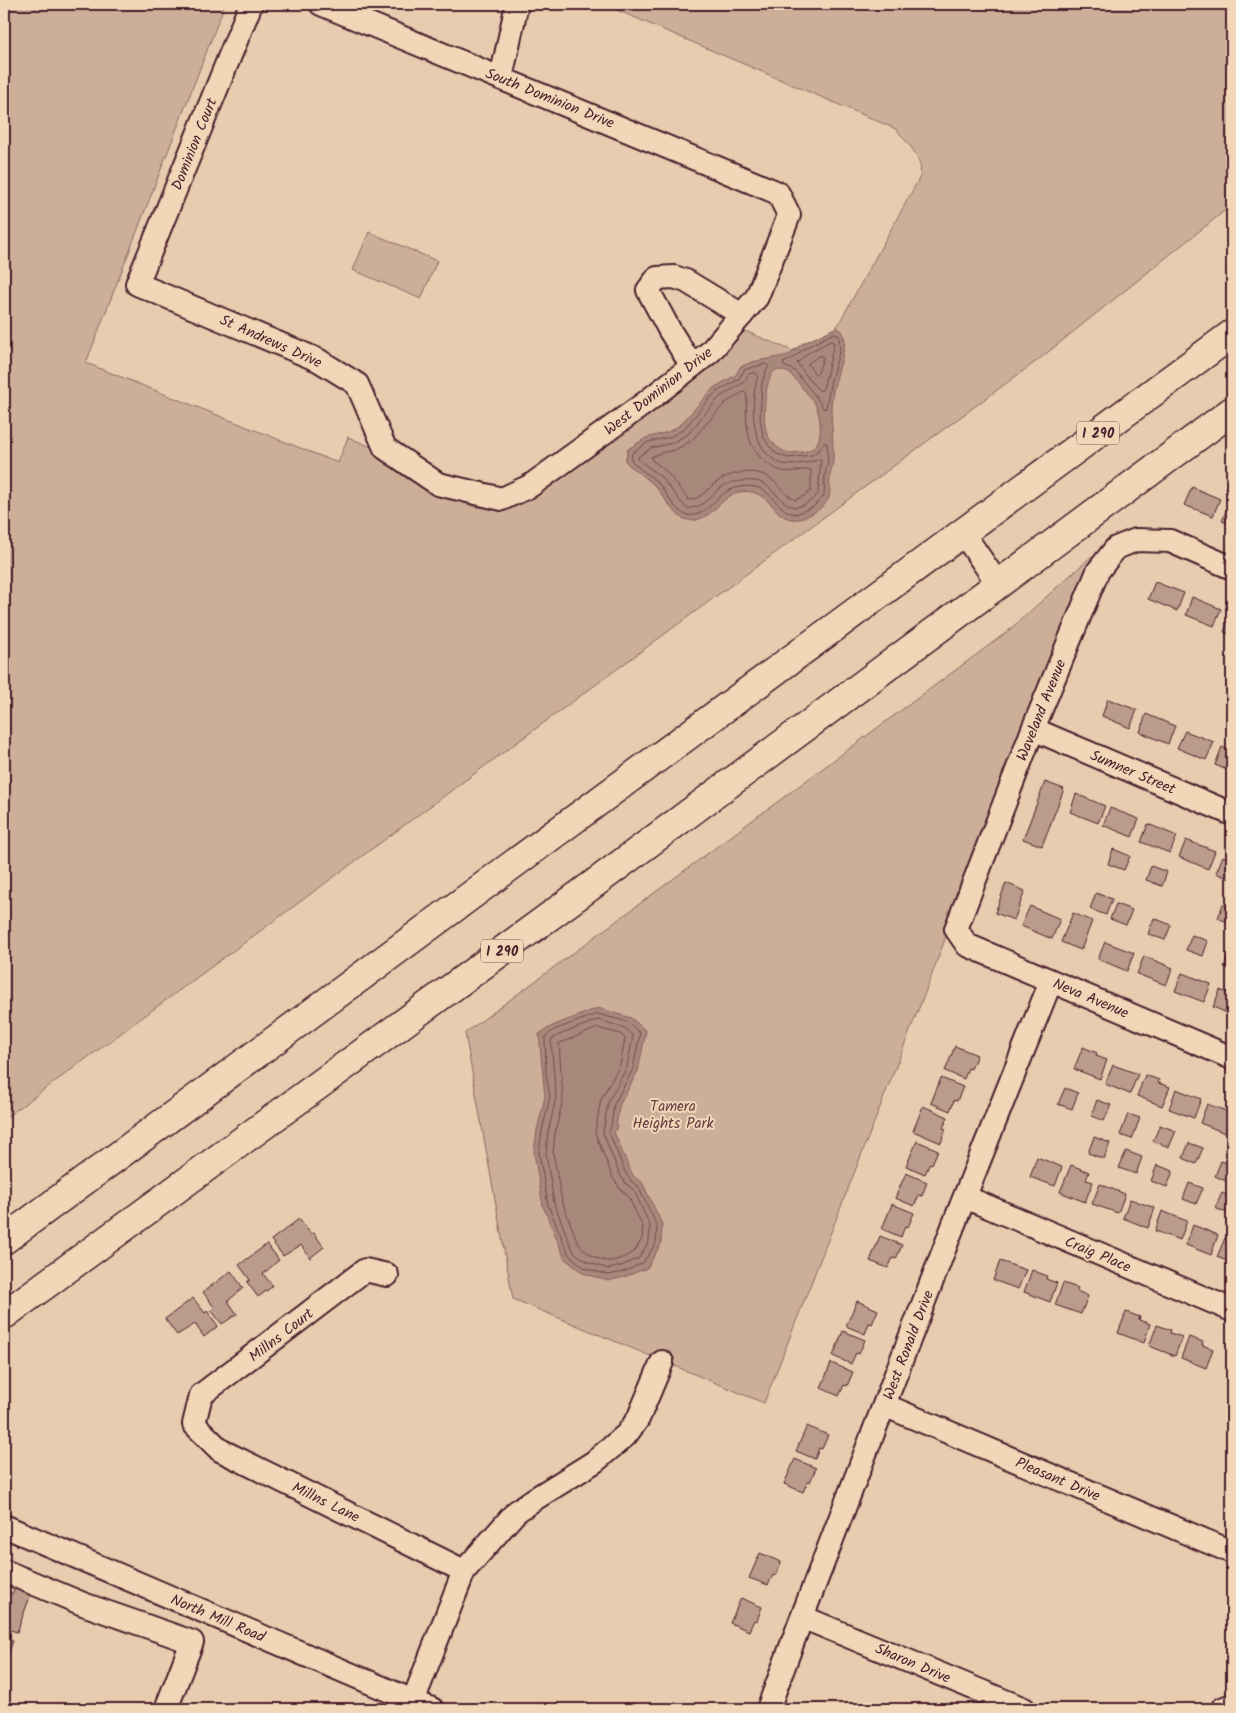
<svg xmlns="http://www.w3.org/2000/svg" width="1236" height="1713" viewBox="0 0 1236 1713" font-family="Kalam,sans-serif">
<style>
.green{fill:#cdaf99;stroke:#8c6762}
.water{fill:#a9887b;stroke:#835e5b;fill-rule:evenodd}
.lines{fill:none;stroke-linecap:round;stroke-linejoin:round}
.shore{stroke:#70494b;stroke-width:1}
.building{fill:#bb9b8b;stroke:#4a1f2b}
.minor-casing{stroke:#4a1f2b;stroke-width:26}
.highway-casing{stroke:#4a1f2b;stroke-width:31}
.minor{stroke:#f1d7b8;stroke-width:22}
.highway{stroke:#f1d7b8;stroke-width:28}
.labels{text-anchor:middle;stroke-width:4;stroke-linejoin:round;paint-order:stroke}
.shield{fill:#f1d7b8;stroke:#7c5655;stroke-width:1}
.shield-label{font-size:14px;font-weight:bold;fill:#4a1f2b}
.street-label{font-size:15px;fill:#4a1f2b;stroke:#f1d7b8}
.park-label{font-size:15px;fill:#643c41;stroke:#f1d7b8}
</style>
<rect width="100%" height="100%" fill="#e7ccb0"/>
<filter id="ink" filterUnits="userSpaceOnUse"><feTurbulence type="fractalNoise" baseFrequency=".02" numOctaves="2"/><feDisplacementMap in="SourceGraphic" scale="10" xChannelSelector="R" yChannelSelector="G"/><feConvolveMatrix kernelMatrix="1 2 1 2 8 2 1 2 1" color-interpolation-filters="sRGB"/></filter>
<g filter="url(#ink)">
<path class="green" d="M4 4H225L86 363 338 463 348 437 378 450 397 471 409 480 475 507 490 508 504 507 725 352 745 331 793 351 802 344 837 327 920 177C924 157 907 143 896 129L603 4H1232V205L1038 360 4 1119Z
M369 232 437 261 421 299 353 270Z
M1092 556 1027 720 926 990 764 1403 513 1299 465 1033 1007 632Z"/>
<path class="water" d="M837 327 843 332 845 341C843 363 832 384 831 407 831 425 834 443 833 460 833 466 831 470 830 475 829 483 831 491 829 498 825 507 808 518 798 519 773 523 772 487 740 492 726 495 719 506 709 514 680 534 670 503 654 485 645 476 633 470 625 461L628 449 646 438 668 432 680 425 707 395 715 387 736 375 740 367 752 362 789 355 802 344ZM775 370C780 370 785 370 790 374 792 375 810 397 813 400 820 411 825 439 813 448 807 453 795 452 787 453 779 449 771 443 767 434 762 421 764 379 775 370Z
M598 1008 631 1018 646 1031 638 1071 619 1106 616 1129 614 1132 630 1170 635 1178 642 1182 662 1224 661 1244 647 1268 624 1277 608 1281 583 1273 565 1259 543 1206 534 1153 537 1130 545 1097 539 1034 552 1026Z"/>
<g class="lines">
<path class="shore" d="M835 333 839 336 840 349 831 380 826 408 824 409 817 398 795 371 784 366 783 363 792 359 805 348Z
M831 341 834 343 833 348 823 389 820 391 812 383 797 363 808 353Z
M819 356H822L823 358 818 373 816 375 808 364Z
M766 364 769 367 766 371 762 383 760 418 763 436 769 446 777 454 788 458 812 455 819 450 824 443H827L828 461 825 475 824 496 813 507 796 514C778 512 773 491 756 487 747 485 734 487 726 492 714 499 702 521 684 514 674 510 665 490 657 482 649 474 638 469 631 460L632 453 648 442 670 437 684 429 710 398 718 391 739 379 744 370Z
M756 373 758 375C750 403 749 453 783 464 790 466 803 463 810 462 815 461 817 459 821 459L818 494C814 499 809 502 803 505 784 515 775 483 755 481 745 480 734 481 725 485 711 492 704 510 686 508L661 477 639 460 638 457 651 448 672 443 688 434 715 402 721 396 743 383 749 374Z
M744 392 747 394C746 418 744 442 763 460 769 465 776 470 783 471 792 473 802 469 811 470V491L806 495 795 500C782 493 776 479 762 474 748 470 728 473 717 482 708 488 700 500 689 500L666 471 652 460 651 457 660 453 675 450 691 441 725 403Z
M598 1014 628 1022 640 1033 633 1069 614 1104 611 1126 609 1132 625 1172 631 1181 638 1186 657 1226 656 1243 643 1263 623 1272 608 1275 585 1268 569 1255 548 1205 539 1153 542 1131 550 1097 546 1074 545 1037 554 1030Z
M598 1020 625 1028 633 1036 627 1067 608 1102 603 1133 620 1175 627 1185 634 1190 650 1226 649 1241 639 1258 621 1266 608 1269 588 1262 574 1252 570 1244 554 1203 546 1153 548 1132 556 1098 551 1040 557 1036Z
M598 1028 621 1034 625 1039 620 1065 601 1099 595 1133 613 1178 621 1190 628 1196 643 1227 642 1239 634 1252C627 1256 619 1260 611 1261 599 1262 583 1252 577 1241L562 1201 553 1153 555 1133 563 1099 559 1044Z"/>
</g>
<path class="building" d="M1192 487 1220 499 1213 516 1184 505Z
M1229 504 1232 505V525L1222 521Z
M1155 582 1184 593 1177 611 1148 599Z
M1192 597 1221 609 1214 626 1186 615Z
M1231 614 1232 615V635L1224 632Z
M1108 699 1137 710 1130 728 1102 716Z
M1146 714 1175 726 1168 744 1140 732Z
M1185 731 1214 742 1206 760 1177 748Z
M1222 747 1232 751V772L1215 765Z
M1045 782 1064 789 1042 846 1023 839Z
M1076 794 1105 806 1098 823 1070 812Z
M1110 808 1139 819 1132 837 1103 825Z
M1148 824 1177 836 1170 853 1141 842Z
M1186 840 1215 851 1208 869 1179 857Z
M1113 849 1130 856 1124 870 1108 864Z
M1223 856 1232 859V880L1216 873Z
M1151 866 1167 872 1162 886 1146 880Z
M1006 883 1025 891 1014 920 995 913Z
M1096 893 1112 899 1106 915 1090 909Z
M1116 904 1132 910 1126 925 1110 919Z
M1223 904 1232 907V924L1218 918Z
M1030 906 1060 919 1052 939 1021 926Z
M1073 913 1092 921 1081 950 1061 942Z
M1154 918 1171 925 1165 940 1148 934Z
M1192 935 1208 941 1203 956 1186 950Z
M1105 942 1134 953 1127 971 1098 959Z
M1229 953 1232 954V970L1224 967Z
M1144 956 1173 968 1166 985 1137 974Z
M1182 973 1211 984 1204 1002 1175 991Z
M1220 990 1232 995V1015L1213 1007Z
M955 1046 977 1055 971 1069 968 1068 964 1079 945 1071Z
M1083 1047 1097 1053 1096 1056 1107 1060 1100 1079 1074 1069Z
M1113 1065 1138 1074 1130 1094 1105 1084Z
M1145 1075 1159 1080 1158 1083 1170 1087 1162 1106 1137 1096Z
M941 1078 963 1087 957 1101 954 1100 950 1111 931 1103Z
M1065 1088 1078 1093 1072 1109 1058 1104Z
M1176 1089 1201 1099 1194 1118 1169 1109Z
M1097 1100 1111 1105 1104 1121 1091 1116Z
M1207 1104 1232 1113 1225 1133 1200 1123Z
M923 1106 948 1117 943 1128 946 1129 941 1143 913 1131Z
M1128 1114 1140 1118 1132 1139 1120 1135Z
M1160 1125 1176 1131 1169 1147 1153 1141Z
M1094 1137 1110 1143 1104 1159 1088 1153Z
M917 1141 938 1150 932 1164 930 1163 925 1174 906 1166Z
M1189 1143 1203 1148 1196 1164 1183 1158Z
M1126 1151 1142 1157 1136 1174 1119 1168Z
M1037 1157 1062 1167 1055 1186 1030 1177Z
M1221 1161 1232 1165V1172L1228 1182 1215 1176Z
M1071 1165 1089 1172 1086 1180 1093 1182 1085 1202 1060 1192Z
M1157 1165 1173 1171 1167 1187 1151 1181Z
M906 1173 927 1182 922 1196 919 1195 914 1206 895 1198Z
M1189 1183 1203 1188 1196 1204 1183 1199Z
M1100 1184 1125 1194 1118 1213 1092 1204Z
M1222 1193 1232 1197V1204L1229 1214 1215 1208Z
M1130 1199 1155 1208 1148 1228 1123 1218Z
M892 1204 914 1213 908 1227 905 1226 901 1237 882 1229Z
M1162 1211 1187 1221 1180 1240 1155 1231Z
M299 1219 311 1234 313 1232 324 1247 310 1258 301 1245 283 1256 271 1240Z
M1193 1225 1218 1235 1211 1255 1186 1245Z
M880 1236 902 1245 896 1259 893 1258 888 1268 870 1261Z
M1225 1238 1232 1240V1263L1217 1257Z
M267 1244 279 1260 263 1274 273 1286 258 1297 247 1282 250 1280 239 1265Z
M1000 1261 1026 1270 1018 1289 993 1280Z
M1032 1270 1047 1276 1046 1279 1057 1283 1050 1302 1024 1292Z
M231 1271 243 1288 228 1301 237 1314 222 1324 211 1310 214 1307 203 1292Z
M1063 1283 1078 1288 1077 1291 1088 1296 1081 1314 1055 1305Z
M193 1298 205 1313 207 1311 218 1326 204 1337 195 1324 177 1335 165 1319Z
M857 1301 878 1310 872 1324 869 1323 865 1334 846 1326Z
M1126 1312 1140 1317 1139 1320 1150 1324 1144 1343 1118 1333Z
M1157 1325 1171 1330 1170 1333 1182 1337 1175 1356 1149 1346Z
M843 1331 865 1340 859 1354 856 1353 851 1364 833 1356Z
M1189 1337 1203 1342 1202 1345 1213 1349 1206 1368 1181 1358Z
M831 1363 853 1372 847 1386 844 1385 839 1396 821 1388Z
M807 1426 828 1435 822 1449 819 1448 815 1459 796 1451Z
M795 1459 816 1468 810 1482 808 1481 803 1492 784 1484Z
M760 1553 781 1562 776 1576 773 1575 768 1585 749 1578Z
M16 1585 32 1591 17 1632 4 1628V1603L8 1592 12 1594Z
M741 1598 762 1607 757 1621 754 1620 749 1631 730 1623Z
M4 1638 13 1641 4 1665Z"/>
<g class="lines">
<g class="minor-casing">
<path id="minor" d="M251 4 137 284 318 360 357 384 385 448 438 484 502 499 530 486 645 403 710 352 757 297 789 215 778 193 321 4
M501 78 517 4
M692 366 670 331 648 290 657 278 674 277 686 281 742 315
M963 533 998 584
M1232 568 1170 541 1136 540 1116 548 1098 571 1033 729 956 929 967 945 1232 1058
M1033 729 1232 814
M965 1197 1232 1310
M387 1275 365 1270 201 1395 194 1424 220 1450 464 1571
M884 1405 1232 1552
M4 1526 432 1709
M4 1571 83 1604 192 1642 166 1709
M802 1617 1024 1709
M410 1709 464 1571 516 1512 533 1500 594 1462 626 1435 638 1419 662 1362
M768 1709 802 1617 959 1211 1051 981
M1222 1709 1232 1705"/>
</g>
<g class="highway-casing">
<path id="highway" d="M4 1240 1232 334
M4 1315 595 883 1232 411"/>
</g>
<use href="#minor" class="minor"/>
<use href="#highway" class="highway"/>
</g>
</g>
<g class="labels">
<g class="shield">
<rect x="1077" y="421.5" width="42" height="23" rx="4"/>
<rect x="481" y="939.5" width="42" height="23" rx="4"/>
</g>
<g class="shield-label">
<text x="1098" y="438">I 290</text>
<text x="502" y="956">I 290</text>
</g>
<g class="street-label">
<text transform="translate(550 98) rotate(22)" y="5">South Dominion Drive</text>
<text transform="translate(194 144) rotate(-68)" y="5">Dominion Court</text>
<text transform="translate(271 341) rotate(24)" y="5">St Andrews Drive</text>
<text transform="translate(658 391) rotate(-38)" y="5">West Dominion Drive</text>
<text transform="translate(1041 710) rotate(-68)" y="5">Waveland Avenue</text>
<text transform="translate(1133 772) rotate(23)" y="5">Sumner Street</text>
<text transform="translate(1091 998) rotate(23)" y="5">Neva Avenue</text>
<text transform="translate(1098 1254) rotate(23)" y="5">Craig Place</text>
<text transform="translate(281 1335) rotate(-38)" y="5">Millns Court</text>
<text transform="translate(908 1345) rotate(-69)" y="5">West Ronald Drive</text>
<text transform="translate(1058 1479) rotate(23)" y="5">Pleasant Drive</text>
<text transform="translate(326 1502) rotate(26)" y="5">Millns Lane</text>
<text transform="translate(218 1618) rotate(23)" y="5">North Mill Road</text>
<text transform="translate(913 1663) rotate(23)" y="5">Sharon Drive</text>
</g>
<g class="park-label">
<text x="673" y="1111">Tamera<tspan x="673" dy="17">Heights Park</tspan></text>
</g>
</g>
<rect width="1236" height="1713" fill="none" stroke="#f1d7b8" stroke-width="20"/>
<rect x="10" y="10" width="1216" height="1693" fill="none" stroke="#4a1f2b" stroke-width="2" filter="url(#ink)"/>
</svg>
